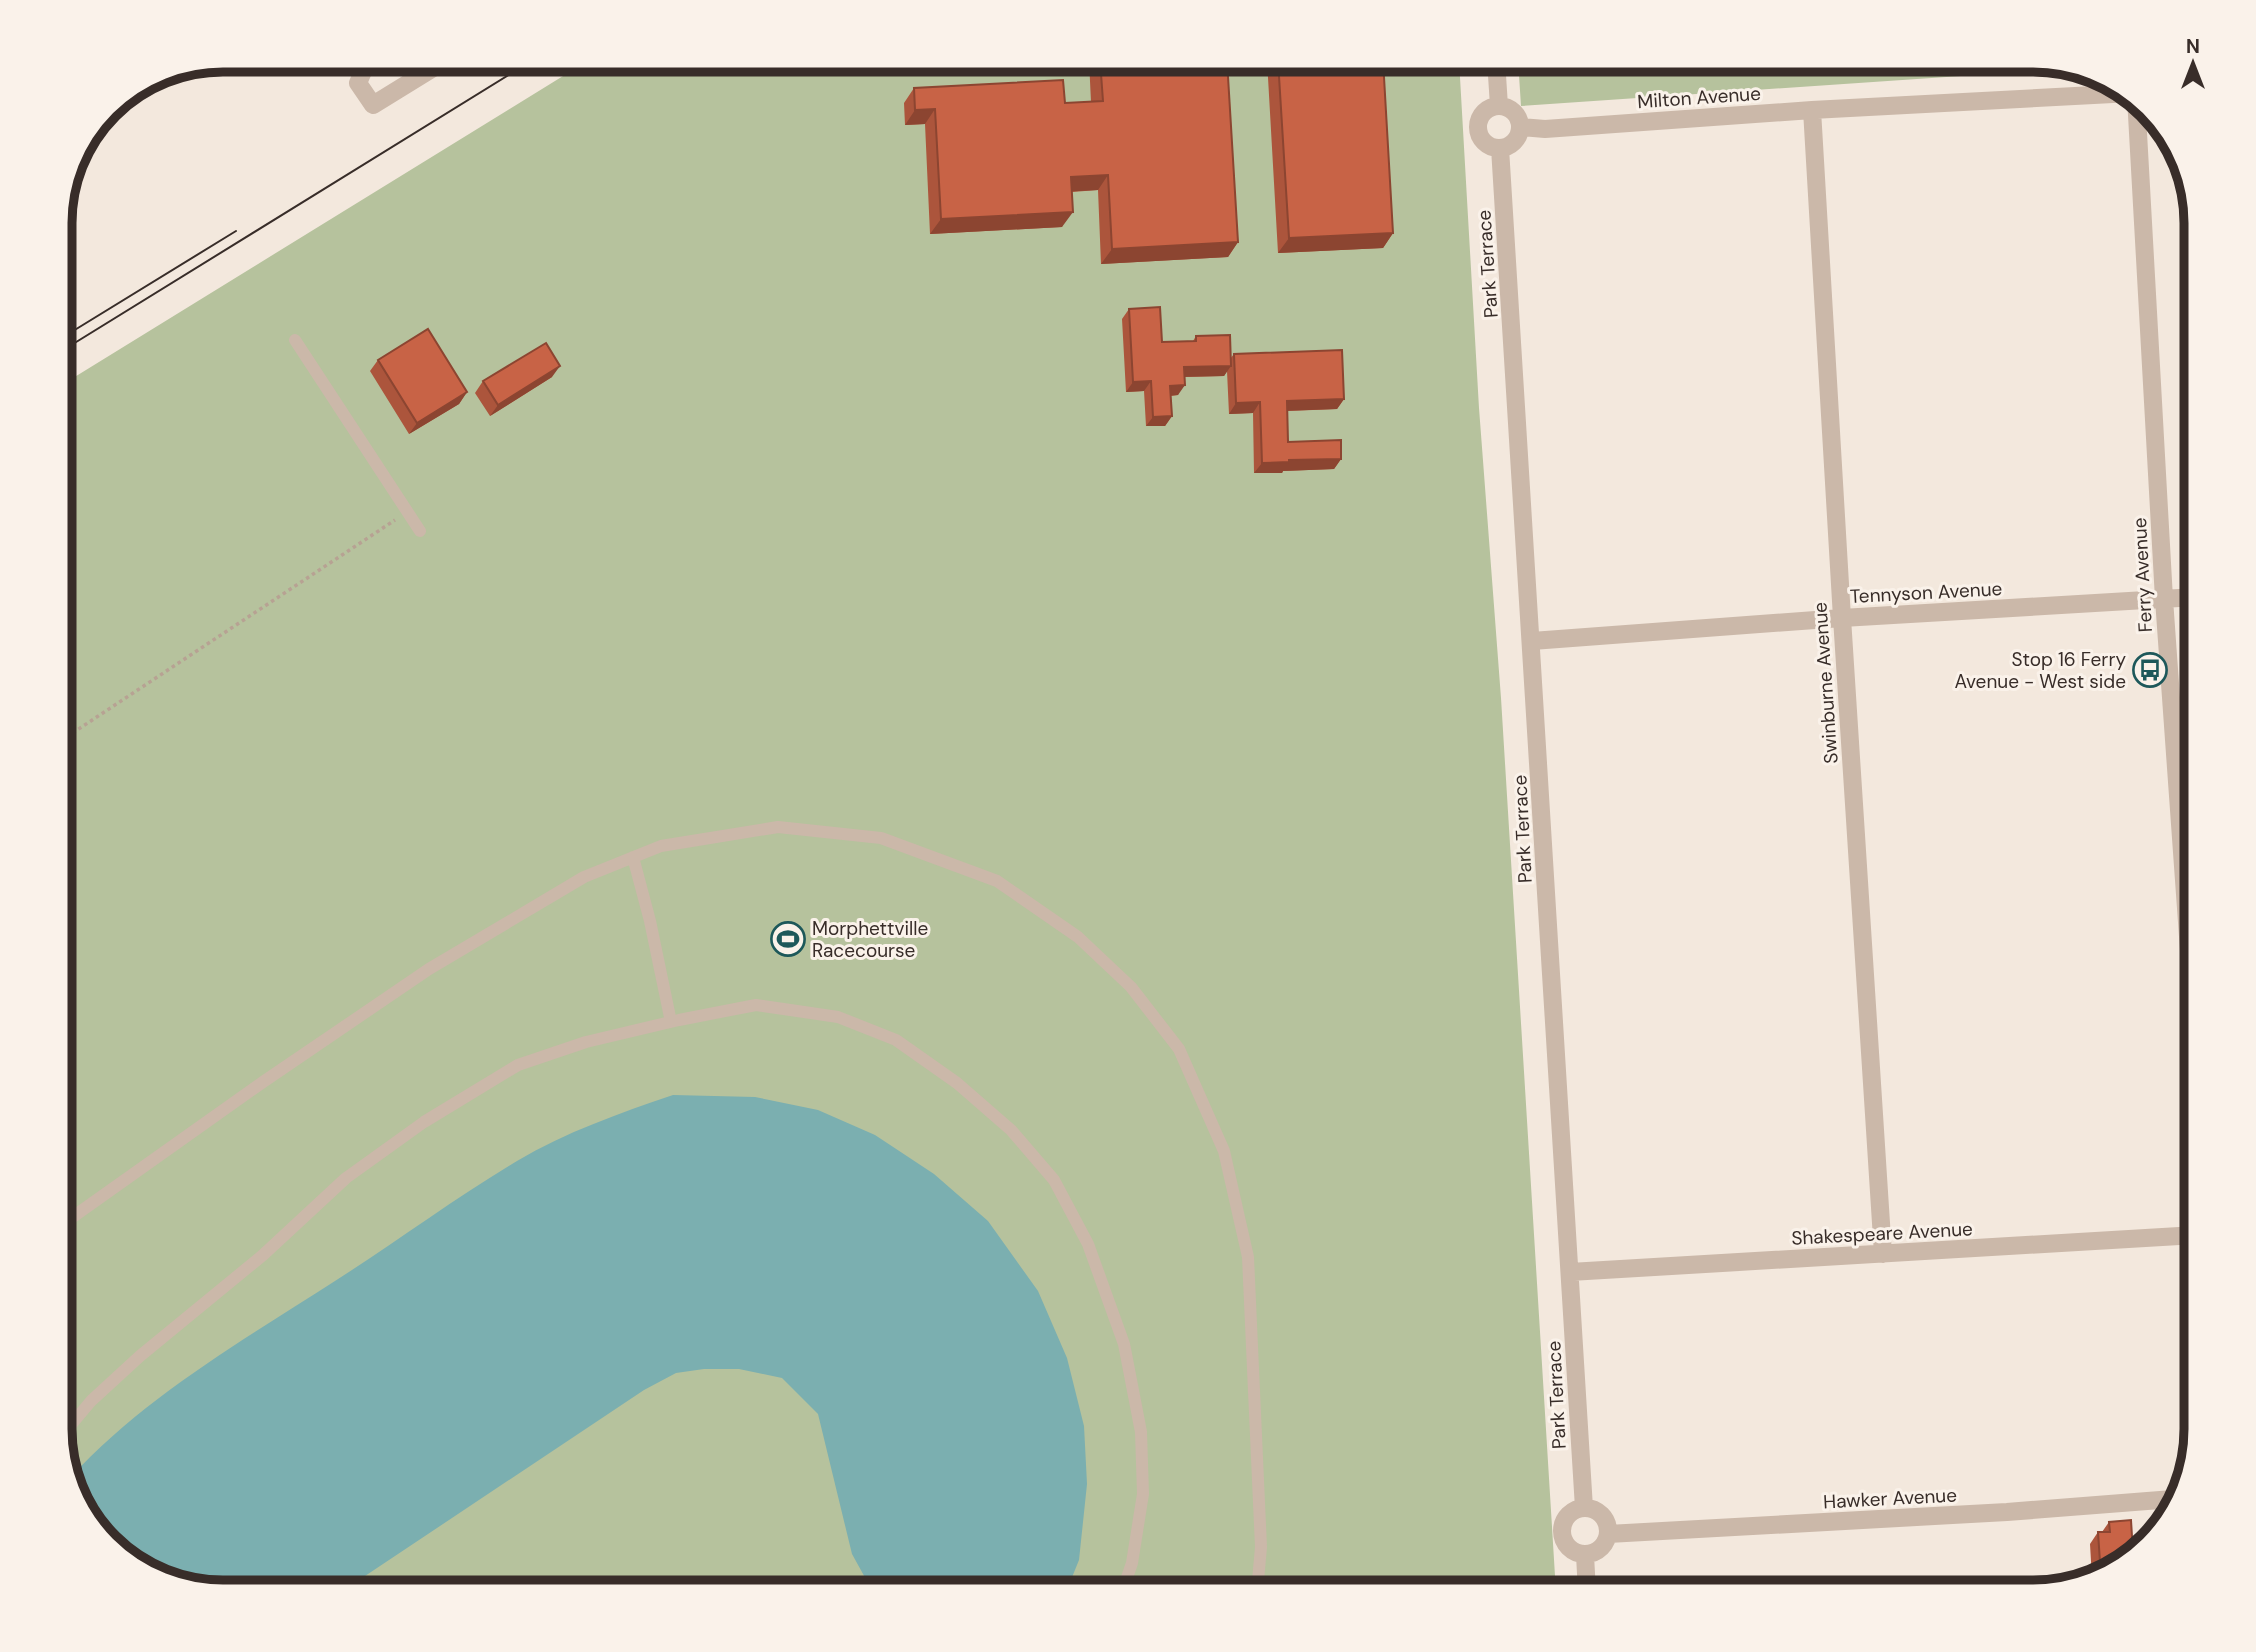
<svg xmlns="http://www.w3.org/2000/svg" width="2256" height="1652" viewBox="0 0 2256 1652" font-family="'DM Sans',sans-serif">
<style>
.green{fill:#b6c29d}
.water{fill:#7bafb0}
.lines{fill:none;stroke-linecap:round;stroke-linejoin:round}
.path{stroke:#b7a293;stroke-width:3.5;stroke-dasharray:3.5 3.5;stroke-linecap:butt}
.lane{stroke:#cbb8a9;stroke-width:12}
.street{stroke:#cbb8a9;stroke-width:18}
.tram{stroke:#382d29;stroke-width:2}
.wall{fill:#ac553c}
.shaded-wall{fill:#8c4531}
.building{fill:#c86346;stroke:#8c4531;stroke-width:2}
.labels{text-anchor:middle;stroke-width:6;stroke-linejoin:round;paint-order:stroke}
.street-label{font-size:19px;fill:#382d29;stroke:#faf2ea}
.poi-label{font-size:19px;fill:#382d29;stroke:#faf2ea;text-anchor:end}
.rim{fill:none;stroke:#382d29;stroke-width:9}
</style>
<rect width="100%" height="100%" fill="#f3e8dd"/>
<path class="green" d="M589 60H1459L1479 408 1501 698 1556 1592H222L124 1559 81 1511 60 1440V386Z
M1518 60H2034L2063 69 1521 106Z"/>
<path class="water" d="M673 1095 755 1097 818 1110 875 1135 934 1174 988 1221 1038 1291 1067 1358 1084 1426 1087 1484 1079 1560 1066 1592H873L852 1554 818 1414 782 1378 739 1369H704L676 1373 644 1390 341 1592H222L124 1559 81 1511 71 1477C143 1398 245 1339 335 1281 396 1242 455 1198 517 1161 566 1132 620 1113 673 1095Z"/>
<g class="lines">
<path class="path" d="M60 739 68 736 395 520"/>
<path class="lane" d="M295 340 420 531
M633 857 650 921 671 1022
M60 1226 263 1082 429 969 584 877 661 846 778 827 881 838 997 881 1078 937 1131 987 1179 1049 1224 1151 1248 1257 1261 1547 1257 1592
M60 1438 91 1401 140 1356 263 1255 346 1178 424 1122 518 1065 586 1042 679 1020 756 1005 838 1017 896 1040 957 1083 1011 1130 1054 1180 1088 1244 1124 1344 1141 1432 1143 1494 1132 1563 1122 1592"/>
<path class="street" d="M368 60 358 83 373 105 446 60
M1496 60 1499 106
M2136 97 2164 599 2196 1049
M1478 127a21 21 0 1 1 42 0a21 21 0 1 1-42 0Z
M1812 110 1842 618 1883 1254
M1521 127 1545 129 1812 110 2132 93
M1500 148 1584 1508
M1532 641 1842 618 2196 597
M1570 1272 2196 1235
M1562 1531a23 23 0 1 1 46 0a23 23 0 1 1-46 0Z
M1608 1534 2007 1512 2173 1499
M1585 1555 1587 1592"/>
<path class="tram" d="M60 339 236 231
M60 352 533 60"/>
</g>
<path class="wall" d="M1089 60H1227L1238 242 1228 257 1101 264 1098 190 1072 192 1062 227 930 234 925 124 905 125 904 103 914 88 1065 103 1091 102Z
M1267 60H1383L1393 233 1383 248 1278 253Z
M1129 309 1162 342 1193 341 1196 336 1230 359 1234 354 1344 399 1337 409 1288 411V442L1341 459 1334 469 1283 471 1282 473H1254L1253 413 1229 414 1227 371 1224 376 1184 377 1178 395 1171 396 1172 416 1165 426H1146L1144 391 1126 392 1122 319Z
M378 360 467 392 459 404 409 434 370 371Z
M552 377 490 416 475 393 483 381Z
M2109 1522 2133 1553 2106 1575 2092 1579 2090 1544 2098 1532H2102Z"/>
<path class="shaded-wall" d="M935 109 925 124 905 125 915 110Z
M1108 175 1098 190 1060 192 1071 177Z
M1073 212 1062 227 930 234 941 219Z
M1393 233 1383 248 1278 253 1289 238Z
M1238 242 1228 257 1101 264 1112 249Z
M560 366 552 377 490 416 498 405Z
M1231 366 1224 376 1177 377 1184 367Z
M1151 381 1144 391 1126 392 1133 382Z
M1185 385 1178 395 1164 396 1170 386Z
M467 392 459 404 409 434 417 423Z
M1344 399 1337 409 1280 411 1287 401Z
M1260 402 1253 413 1229 414 1236 403Z
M1172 416 1165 426H1146L1153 417Z
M1341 459 1334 469 1283 471 1282 473H1254L1262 463 1289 460Z"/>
<path class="building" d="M1100 60H1227L1238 242 1112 249 1108 175 1071 177 1073 212 941 219 935 109 915 110 914 88 1063 80 1065 103 1103 101Z
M1278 60H1383L1393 233 1289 238Z
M1160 307 1162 342 1196 341V336L1230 335 1231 366 1184 367 1185 385 1170 386 1172 416 1153 417 1151 381 1133 382 1129 309Z
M428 329 467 392 417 423 378 360Z
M546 343 560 366 498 405 483 381Z
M1342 350 1344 399 1287 401 1288 442 1341 440V459L1289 460V462L1262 463 1260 402 1236 403 1234 354Z
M2131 1520 2133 1553 2106 1575 2101 1577 2098 1532H2110L2109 1522Z"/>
<defs>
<g id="bus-ring" transform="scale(1.75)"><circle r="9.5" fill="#faf2ea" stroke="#1d585a" stroke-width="1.5"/><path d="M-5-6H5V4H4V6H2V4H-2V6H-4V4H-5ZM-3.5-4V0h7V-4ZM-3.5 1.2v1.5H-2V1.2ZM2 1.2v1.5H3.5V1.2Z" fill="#1d585a"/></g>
<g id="stadium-ring" transform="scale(1.75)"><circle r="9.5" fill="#faf2ea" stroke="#1d585a" stroke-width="1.5"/><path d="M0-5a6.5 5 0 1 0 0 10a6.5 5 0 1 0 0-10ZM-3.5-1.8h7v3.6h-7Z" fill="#1d585a"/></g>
</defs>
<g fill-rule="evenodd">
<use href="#bus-ring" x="2150" y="670"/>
<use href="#stadium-ring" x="788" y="939"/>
</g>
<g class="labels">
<g class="street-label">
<text transform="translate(1699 97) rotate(-4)" y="7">Milton Avenue</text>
<text transform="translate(1487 264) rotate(-94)" y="7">Park Terrace</text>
<text transform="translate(2142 575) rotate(-93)" y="7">Ferry Avenue</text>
<text transform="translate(1926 592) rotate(-3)" y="7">Tennyson Avenue</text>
<text transform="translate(1825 683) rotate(-94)" y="7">Swinburne Avenue</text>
<text transform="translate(1522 829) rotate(-93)" y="7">Park Terrace</text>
<text transform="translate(1882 1233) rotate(-3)" y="7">Shakespeare Avenue</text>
<text transform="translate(1556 1395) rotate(-93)" y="7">Park Terrace</text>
<text transform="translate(1890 1498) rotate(-3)" y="7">Hawker Avenue</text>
</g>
<g class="poi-label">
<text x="2126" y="666">Stop 16 Ferry<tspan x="2126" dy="22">Avenue - West side</tspan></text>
<text x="812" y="935" text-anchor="start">Morphettville<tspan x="812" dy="22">Racecourse</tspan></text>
</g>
</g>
<path d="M0 0H2256V1652H0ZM223 72H2033A151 151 0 0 1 2184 223V1429A151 151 0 0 1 2033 1580H223A151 151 0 0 1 72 1429V223A151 151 0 0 1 223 72Z" fill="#faf2ea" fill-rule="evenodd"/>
<path class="rim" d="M223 72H2033A151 151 0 0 1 2184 223V1429A151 151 0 0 1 2033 1580H223A151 151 0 0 1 72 1429V223A151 151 0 0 1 223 72Z"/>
<g transform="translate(2193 63)" stroke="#faf2ea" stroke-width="5" paint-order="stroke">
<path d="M0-5L12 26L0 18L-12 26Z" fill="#382d29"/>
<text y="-10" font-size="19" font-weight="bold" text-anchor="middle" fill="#382d29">N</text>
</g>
</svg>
